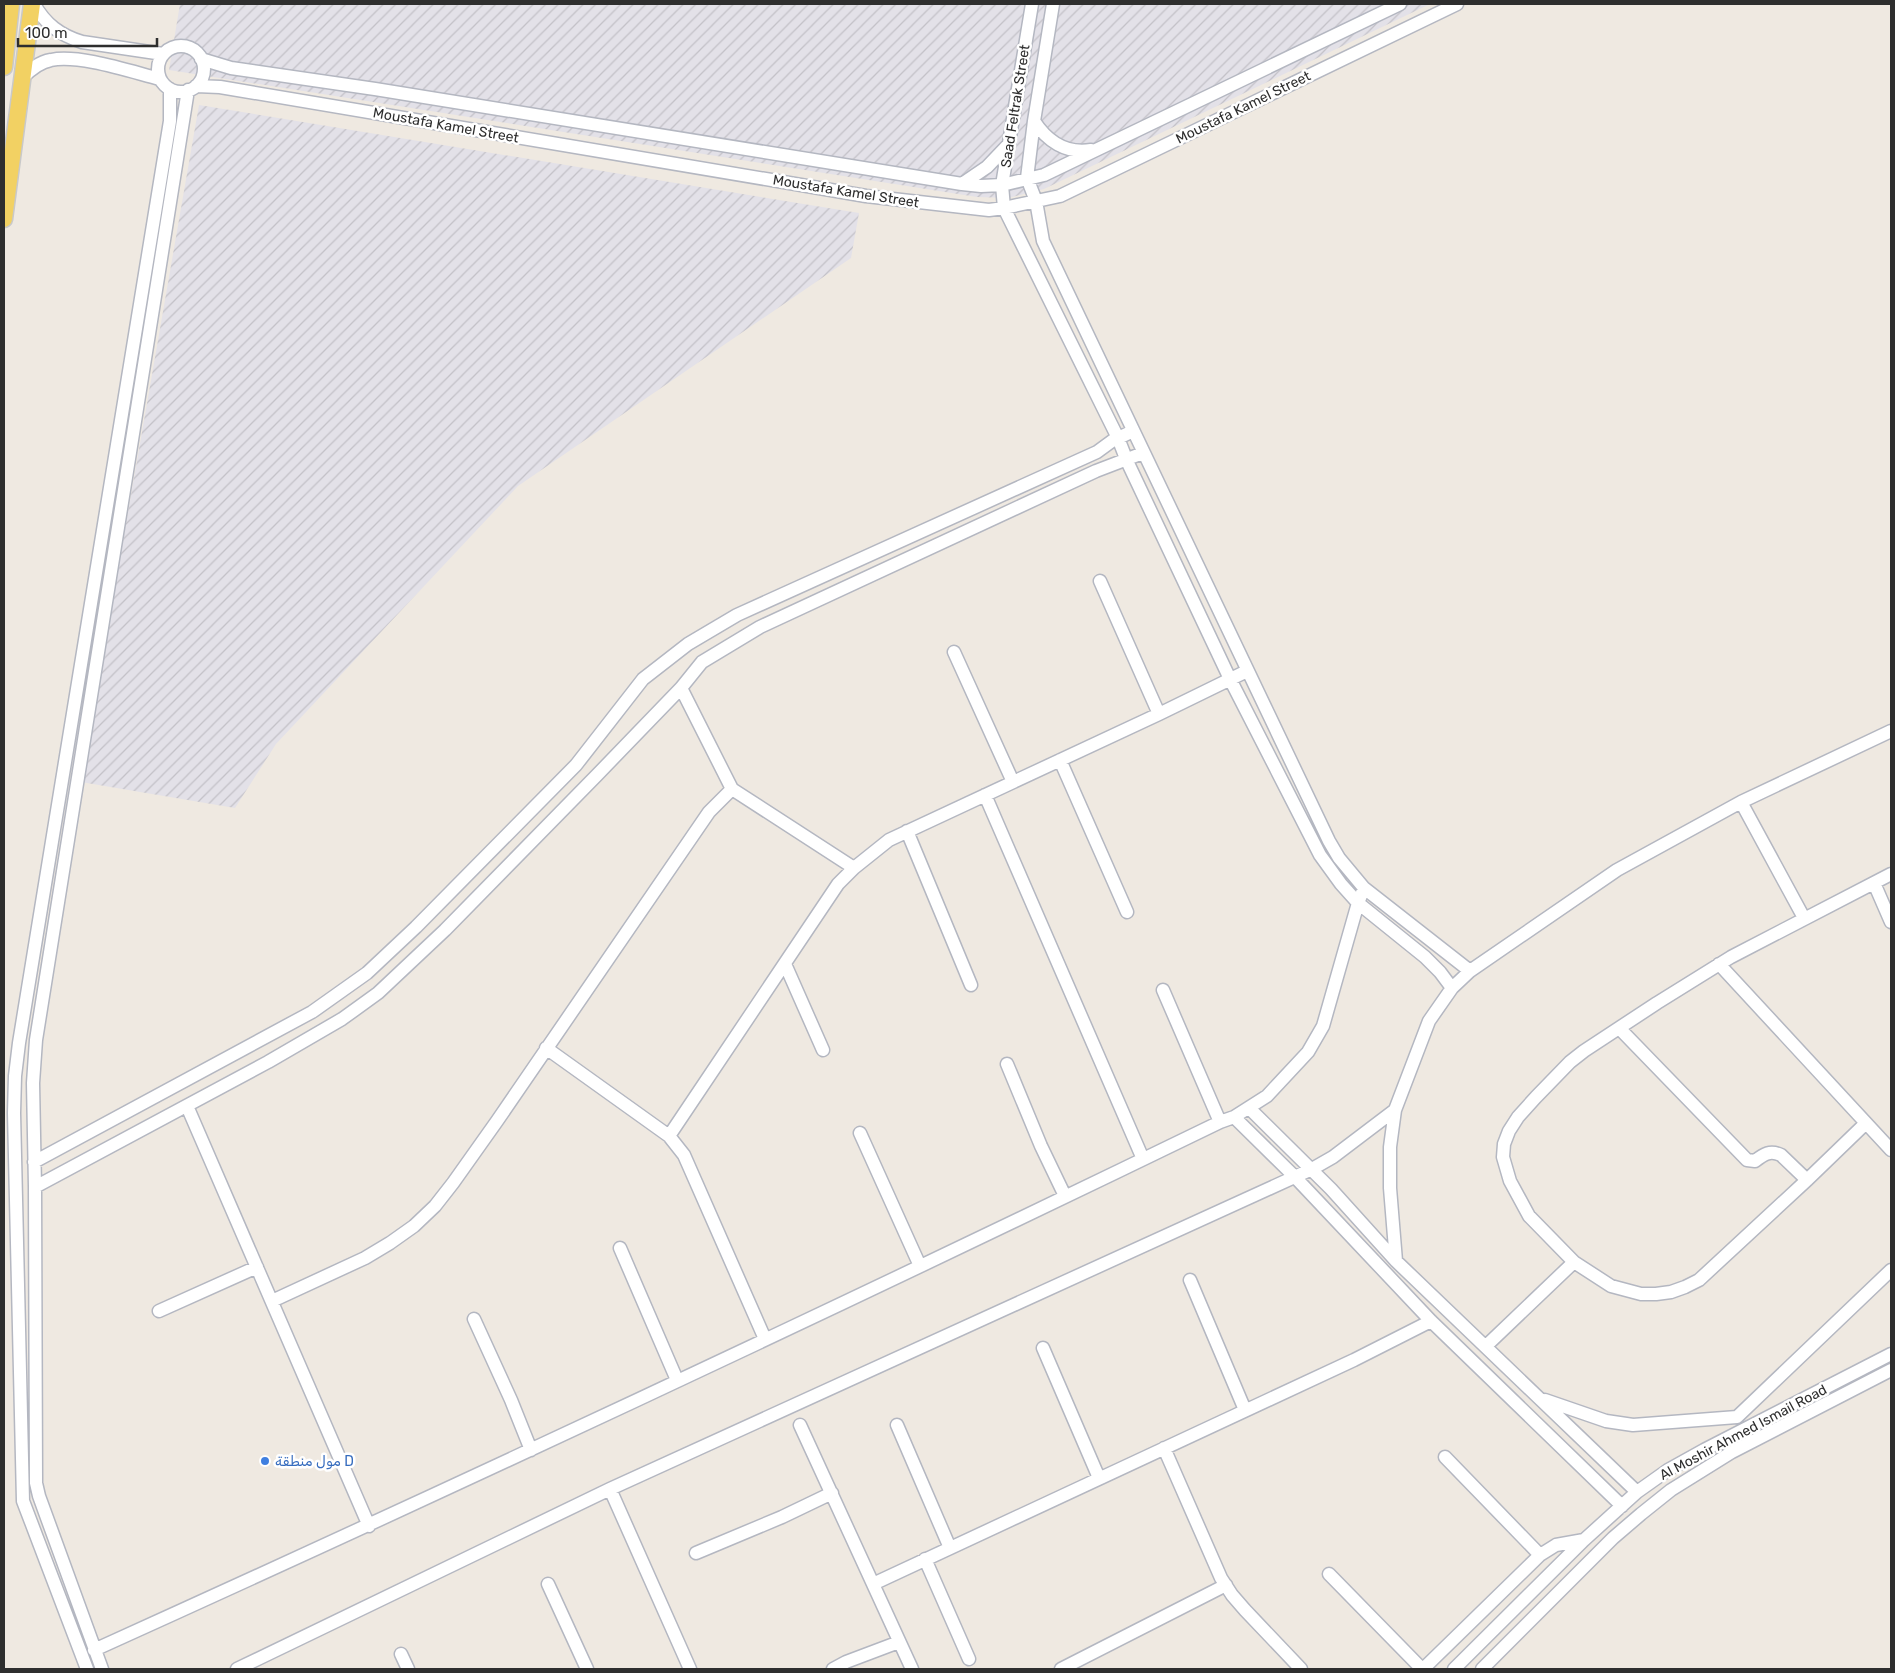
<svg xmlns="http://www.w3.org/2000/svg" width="1895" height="1673" viewBox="0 0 1895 1673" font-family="Rubik,Vazirmatn,sans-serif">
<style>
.industrial{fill:url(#industrial-furrows)}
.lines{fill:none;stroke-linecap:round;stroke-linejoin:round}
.minor-casing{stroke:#b4b7c1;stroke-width:15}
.major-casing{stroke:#c9c9c9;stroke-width:19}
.minor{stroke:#fff;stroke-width:12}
.major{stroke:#f2d163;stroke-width:16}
.shop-dot{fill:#3f7fe0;stroke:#fff;stroke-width:2}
.labels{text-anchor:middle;stroke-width:5;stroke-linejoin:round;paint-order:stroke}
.street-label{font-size:14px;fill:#2e2e2e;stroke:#fff}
.shop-label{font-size:14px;fill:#366cbe;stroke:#fff;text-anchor:start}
</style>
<defs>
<pattern id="industrial-furrows" width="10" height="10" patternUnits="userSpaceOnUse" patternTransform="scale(1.25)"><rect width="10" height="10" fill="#e3e1e8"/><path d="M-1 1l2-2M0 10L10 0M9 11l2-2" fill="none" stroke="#c3c1c7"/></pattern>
</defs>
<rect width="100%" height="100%" fill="#efe9e1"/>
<path class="industrial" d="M180 4H1430L1044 189 1008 198 977 197 169 70Z
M199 105 859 213 851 258 518 486 276 744 235 808 81 782Z"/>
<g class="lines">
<g class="minor-casing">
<path id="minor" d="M34 4C45 24 60 35 82 42L163 54
M1032 4 1002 185 1004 208 1118 438 1127 461 1230 679 1320 855 1341 884 1358 903 1425 957 1440 972 1452 988
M1053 4 1034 121 1027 178 1036 201 1043 241 1329 841 1339 858 1364 888 1470 971
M158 69a23 23 0 1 1 46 0a23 23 0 1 1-46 0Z
M201 59 231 68 375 89 962 184 981 186 1002 185 1044 175 1400 4
M22 78C30 70 39 62 51 60 79 54 132 72 160 79
M196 86 220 87 866 196 989 210 1004 208 1060 196 1457 4
M1034 121C1047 141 1066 154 1091 150
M962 184 987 167 1008 145
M1100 581 1159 714
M954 652 1013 782
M681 688 732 789 854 868
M1060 760 1127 912
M985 795 1143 1159
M1741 802 1804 918
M907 831 971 985
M1874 883 1891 922
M785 964 823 1050
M1719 964 1891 1150
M1163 990 1220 1122
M1619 1028 1747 1160 1755 1161C1764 1154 1770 1150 1781 1155L1807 1180
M546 1048 669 1136 684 1155 765 1339
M1007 1064 1041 1146 1065 1196
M187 1106 369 1526
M1249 1108 1331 1189 1396 1261 1637 1492
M1395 1110 1390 1147V1188L1396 1261
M1234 1117 1295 1177 1431 1321 1622 1506
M1866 1123 1807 1180 1699 1280 1685 1287 1671 1292 1656 1294H1641L1611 1286 1574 1262 1529 1216 1510 1181 1503 1157 1504 1144 1509 1131 1518 1117 1536 1097 1570 1062 1584 1051 1657 1003 1731 957 1891 874
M860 1133 920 1266
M669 1136 838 884 854 868 889 840 1159 714 1247 671
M34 1162 312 1012 367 973 416 927 576 765 643 679 688 644 737 615 1097 452 1112 441 1133 431
M35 1187 268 1062 342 1019 378 993 445 930 597 775 681 688 702 662 760 627 1096 471 1143 453
M620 1248 677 1380
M1190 1280 1245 1410
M272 1301 365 1258 390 1243 414 1226 435 1206 453 1183 497 1121 709 812 732 789
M159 1311 257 1267
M474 1319 511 1400 531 1450
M1486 1346 1574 1262
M1043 1348 1099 1478
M1545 1400 1606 1421 1633 1425 1737 1417 1891 1270
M800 1425 912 1669
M897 1425 950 1548
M1164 1448 1221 1578 1232 1595 1245 1610 1301 1669
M1445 1457 1540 1555
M610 1489 690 1669
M696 1553 782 1517 832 1493
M925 1559 969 1659
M1329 1574 1422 1669
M548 1584 587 1669
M873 1584 1354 1360 1431 1321
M94 1650C472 1479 847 1303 1220 1122L1234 1117 1267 1096 1308 1052 1323 1026 1358 903 1364 888
M401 1654 408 1669
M87 1669 23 1501 14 1113 15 1076 19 1043 170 121V89
M102 1669 39 1496 36 1483 35 1187 33 1083 36 1040 188 90
M237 1669 610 1489 1312 1169 1333 1157 1395 1110 1429 1021 1452 988 1470 971 1617 870 1741 802 1891 731
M833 1669 846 1662 899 1642
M1061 1669 1226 1585
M1423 1669 1540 1555 1556 1545 1584 1540
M1454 1669 1584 1540 1637 1492 1668 1470 1704 1450 1891 1354
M1482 1669 1613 1538 1641 1514 1671 1490 1732 1452 1891 1370"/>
</g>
<g class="major-casing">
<path id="major" d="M4 67 11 4
M4 219 32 4"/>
</g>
<use href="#minor" class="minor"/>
<use href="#major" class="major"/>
</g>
<circle class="shop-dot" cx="265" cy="1461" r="5"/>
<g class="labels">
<g class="street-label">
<text transform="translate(1015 106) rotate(-81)" y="5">Saad Feltrak Street</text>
<text transform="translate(1243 107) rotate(-26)" y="5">Moustafa Kamel Street</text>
<text transform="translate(446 125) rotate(10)" y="5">Moustafa Kamel Street</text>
<text transform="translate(846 191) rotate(9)" y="5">Moustafa Kamel Street</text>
<text transform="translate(1743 1432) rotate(-28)" y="5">Al Moshir Ahmed Ismail Road</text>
</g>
<g class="shop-label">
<text x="275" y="1466">مول منطقة D</text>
</g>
</g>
<rect width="1895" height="1673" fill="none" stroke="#2e2e2e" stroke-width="10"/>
<path d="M18 38v8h139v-8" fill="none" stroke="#2e2e2e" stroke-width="2.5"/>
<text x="25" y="38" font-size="15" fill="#2e2e2e" stroke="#ffffff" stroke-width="4" paint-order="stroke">100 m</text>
</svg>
